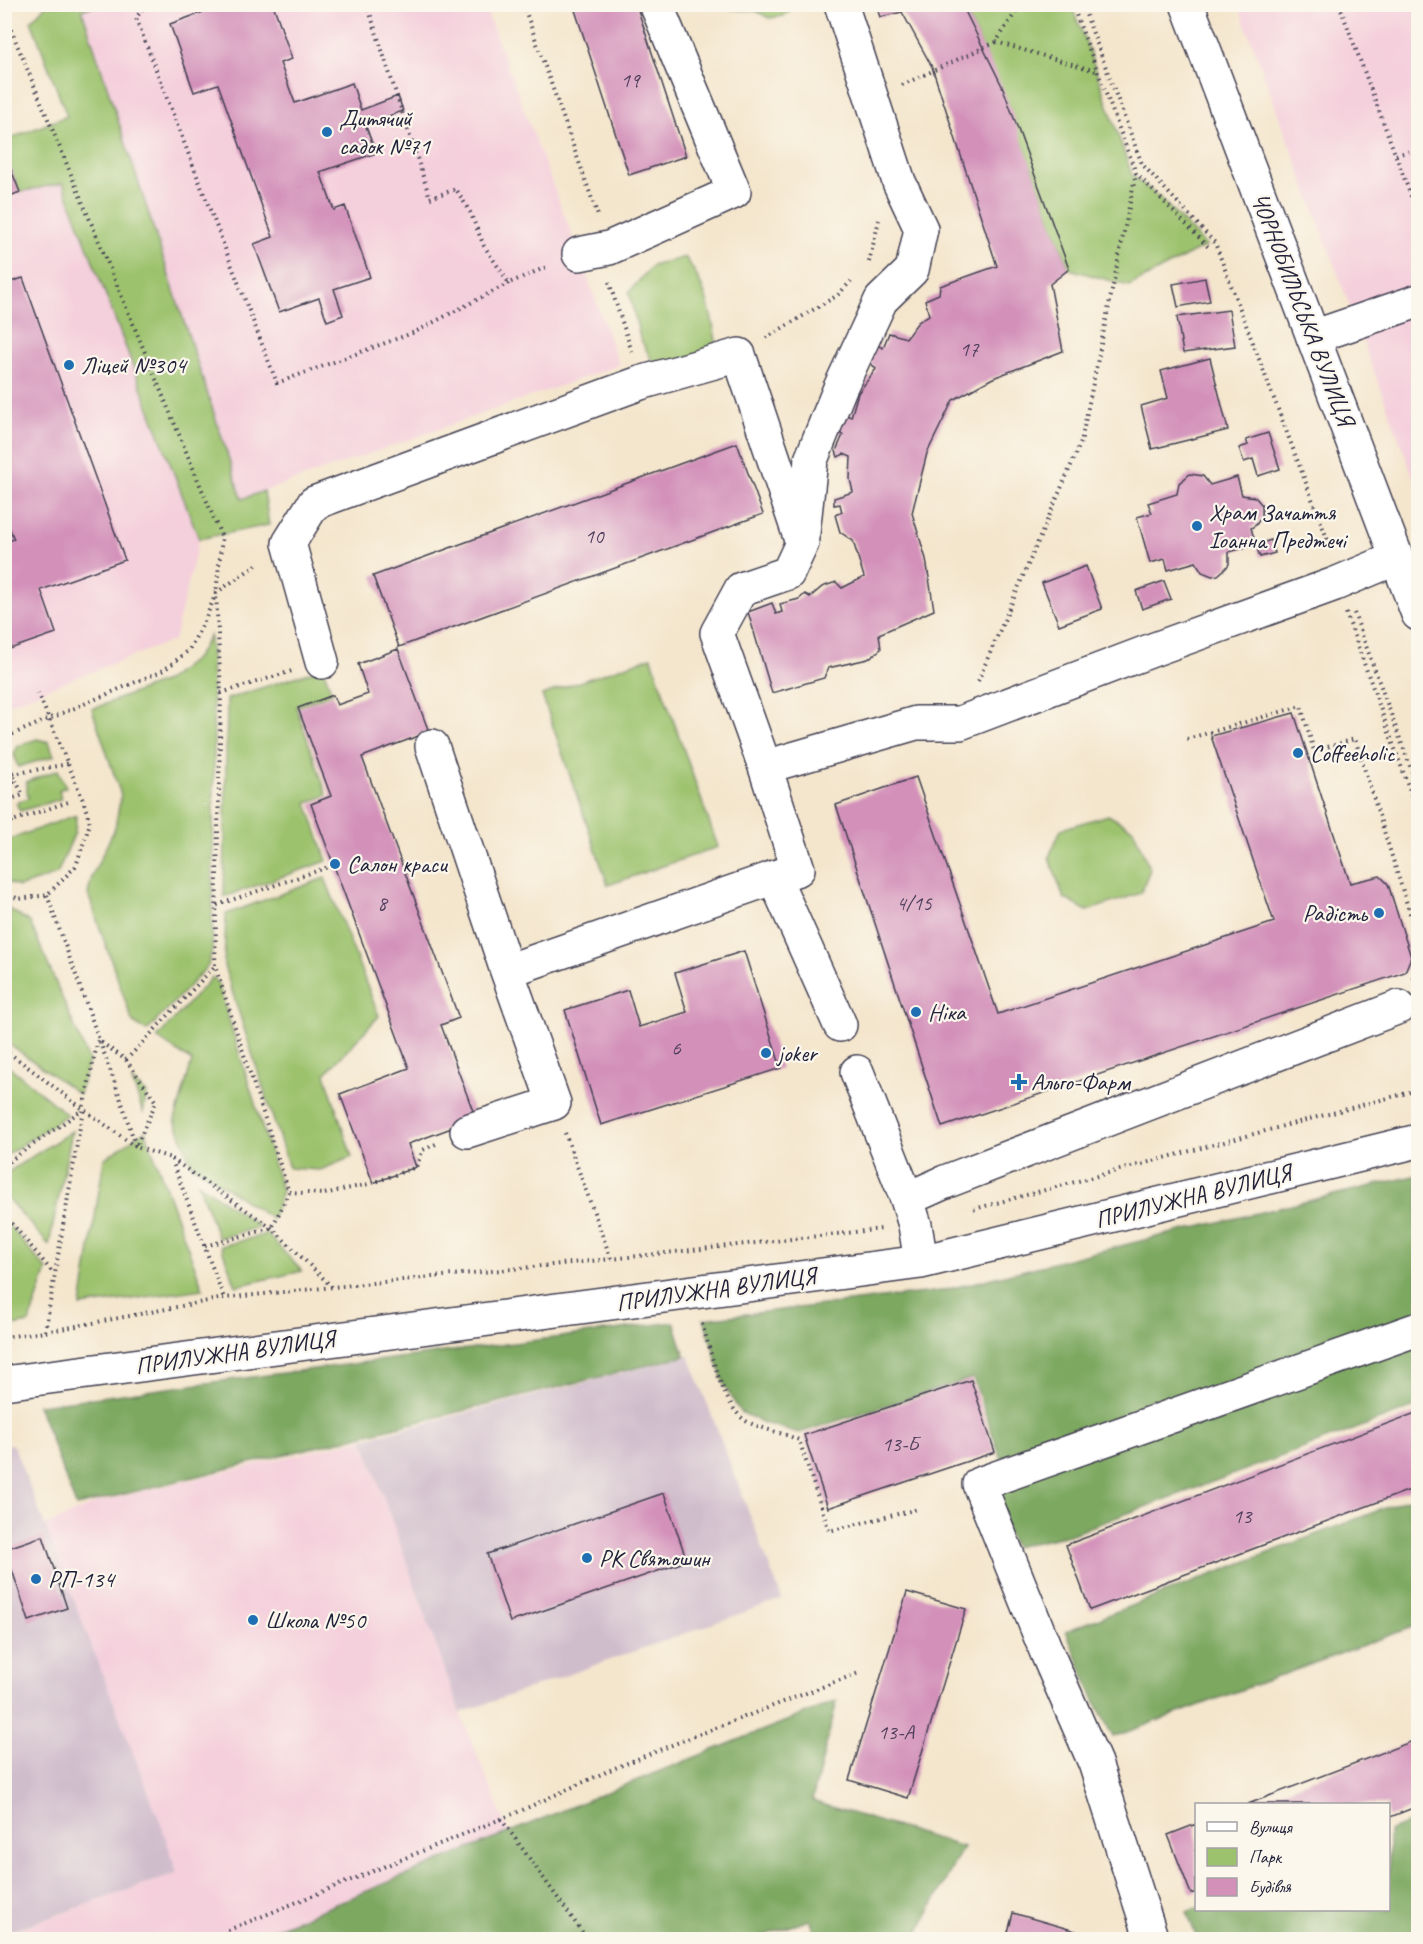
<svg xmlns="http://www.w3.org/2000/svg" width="1423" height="1944" viewBox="0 0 1423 1944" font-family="Caveat,sans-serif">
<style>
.built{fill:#f4cfdc}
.industrial{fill:#d0bdcc}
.green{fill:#9cc26d;stroke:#5f7254;stroke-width:1.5}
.forest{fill:#7da860;stroke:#50654e;stroke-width:1.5}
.building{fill:#d391ba}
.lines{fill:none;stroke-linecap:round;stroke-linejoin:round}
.minor-casing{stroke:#423f51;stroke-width:36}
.major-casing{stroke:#423f51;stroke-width:36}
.path{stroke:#423f51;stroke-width:4;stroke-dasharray:1.5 4.5;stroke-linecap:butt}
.minor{stroke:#fff;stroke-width:33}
.major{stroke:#fff;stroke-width:33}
.poi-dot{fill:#1f6fb2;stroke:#fbf7ec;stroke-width:2}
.labels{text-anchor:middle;stroke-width:4.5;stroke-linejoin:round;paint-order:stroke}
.number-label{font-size:21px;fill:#4e3e5b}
.poi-label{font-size:24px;fill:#22223b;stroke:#fbf7ec;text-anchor:start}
.street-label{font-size:24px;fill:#22223b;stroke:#fbf7ec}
</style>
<rect width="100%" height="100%" fill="#fbf7ec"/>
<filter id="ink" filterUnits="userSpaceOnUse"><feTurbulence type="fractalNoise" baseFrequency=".0167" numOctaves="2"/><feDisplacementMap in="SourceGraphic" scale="12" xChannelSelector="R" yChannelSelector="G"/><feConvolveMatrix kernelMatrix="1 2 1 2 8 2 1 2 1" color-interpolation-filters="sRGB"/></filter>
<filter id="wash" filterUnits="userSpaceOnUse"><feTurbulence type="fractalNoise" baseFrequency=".008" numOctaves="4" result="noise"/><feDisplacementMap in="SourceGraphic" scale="24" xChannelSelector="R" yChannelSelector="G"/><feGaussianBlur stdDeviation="1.35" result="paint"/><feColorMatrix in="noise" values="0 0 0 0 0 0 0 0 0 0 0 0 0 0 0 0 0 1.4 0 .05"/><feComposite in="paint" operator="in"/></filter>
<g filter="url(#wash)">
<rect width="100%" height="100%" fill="#f4e6cd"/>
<path class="built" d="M96 4 484 5 579 254 619 365 242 499 81 10Z
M1238 5H1418V490Z
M4 155 20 192 62 183 199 539 174 640 5 705Z
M363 1439 460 1713 552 1939 5 1940 4 1934 177 1873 44 1526 99 1502Z"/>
<path class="industrial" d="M689 1356 782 1599 460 1713 363 1439Z
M13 1444 162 1827 177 1873 5 1933 4 1446Z"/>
<path class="green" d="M46 5H96L82 10 242 499 264 491 269 525 199 539 63 183 20 192 5 155 4 141 67 116 31 21Z
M718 5 796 4V5L784 16 769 18 756 11 730 9Z
M962 5H1071L1086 42 1132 175 1161 199 1206 246 1129 286 1069 269C1036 179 1005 90 962 5Z
M685 257C705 284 712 314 717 347L657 370 640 338 629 292 652 266Z
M210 635 214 741 212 950 208 966 147 1031 133 1023 88 894 92 876 115 828 121 795 92 709 168 680 197 657Z
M651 657 718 847 608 885 542 695Z
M323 668 332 693 296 707 327 795 307 803 327 861 224 897 227 699Z
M37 739 49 742 54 756 18 767 14 754 18 746Z
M58 770 66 787 59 790 61 799 20 811 16 803 28 798 26 782Z
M76 815 75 832 57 874 19 887 5 881V841Z
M1108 815 1133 829 1150 869 1141 893 1087 911 1064 898 1049 857 1061 829Z
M325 878 379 1016 325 1074 352 1157 320 1170 289 1168 224 966 226 914Z
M4 906 30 922 89 1061 79 1094 5 1041Z
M212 977 217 981 282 1191 272 1219 191 1164 175 1120 192 1061 157 1038Z
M5 1063 67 1115 5 1156H4Z
M132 1081 147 1093 143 1112Z
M72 1131 49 1245 5 1196V1174Z
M145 1131 203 1289 81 1306 104 1159Z
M198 1183 260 1227 218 1238Z
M4 1220 47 1270 29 1323 5 1327Z
M267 1234 302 1271 236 1286 221 1246Z"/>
<path class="forest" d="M1418 1175V1319L1004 1467 973 1378 799 1433 764 1423 740 1412 724 1385 704 1319 941 1291 1160 1236Z
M674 1322 685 1356 76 1506 38 1405Z
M1418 1335V1406L1069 1535 1014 1547 987 1486Z
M1418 1495V1625L1113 1737 1095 1701 1066 1631Z
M837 1701 812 1801 963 1847 915 1939H818L810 1920 750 1940 251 1939 607 1792Z
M1418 1819V1939H1197L1187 1912 1196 1908 1388 1910 1389 1831Z"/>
<g id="blocks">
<path class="building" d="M207 4H273L292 59 280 63 295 103 352 83 361 110 398 96 403 111 365 124 376 153 320 172 334 210 345 206 370 277 334 289 343 315 327 321 319 298 279 312 254 244 273 237 218 84 194 92 170 24 209 10Z
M573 4H636L686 156 629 175Z
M876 5H962L1003 88 1069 269 1050 284 1063 351 993 378 953 400 927 453 912 513 926 559 934 610 879 634 881 649 868 659 828 668 824 678 772 693 748 612 772 603 776 614 782 612 780 604 799 599 805 594 810 597 822 587 836 582 842 588 864 577 853 541 840 532 835 515 842 512 840 504 834 505V498L853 492 850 479 851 457 844 454 838 457 836 451 843 435 837 432 844 414 851 417 858 393 876 369 869 361 877 345 883 348 889 333 906 338 918 322 929 315 925 300 939 294 940 286 997 266 932 67 902 12 880 17Z
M4 126 10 139 4 141Z
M5 155 20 192 5 198Z
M23 278 125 560 41 590 56 633 4 651V542L14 539 4 515V284Z
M1205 278 1210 301 1178 307 1173 284Z
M1229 310 1235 346 1183 353 1177 317Z
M1210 358 1228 430 1152 449 1141 406 1168 398 1161 371Z
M1268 433 1280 469 1258 476 1253 459 1244 462 1239 448 1248 445 1246 440Z
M737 443 763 514 399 647 373 576Z
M1190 474 1203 476 1210 485 1237 477 1242 495 1255 497 1262 505V516L1256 525 1251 528 1256 545 1271 540 1275 553 1260 557 1256 545 1229 552V564L1226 568 1218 575 1212 576 1202 572 1196 562 1168 570 1165 559 1150 563 1137 517 1152 513 1148 503 1177 494 1179 483Z
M1086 566 1102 609 1059 625 1042 583Z
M1164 581 1171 599 1142 609 1136 591Z
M398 649 429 732 362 757 459 1018 441 1025 476 1119 408 1144 416 1167 373 1183 340 1094 409 1068 311 804 331 796 298 708 333 695 337 705 368 694 358 664Z
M1294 713 1350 883 1380 876 1388 884 1411 957 1405 972 942 1127 836 805 916 777 998 1014 1274 922 1211 736Z
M744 951 781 1068 601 1125 565 1010 628 990 639 1027 687 1012 675 973Z
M971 1380 995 1452 828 1508 804 1435Z
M1418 1412V1487L1090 1610 1066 1545Z
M664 1493 687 1561 510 1622 487 1554Z
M43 1536 67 1608 29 1621 5 1549Z
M907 1592 966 1609 908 1798 849 1780Z
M1418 1739V1806L1388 1818V1804H1248Z
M1196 1824V1892L1191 1894 1168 1835Z
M1013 1913 1079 1932 1077 1940H1006Z"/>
</g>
</g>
<g filter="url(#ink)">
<use href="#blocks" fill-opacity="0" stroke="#423f51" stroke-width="1.5"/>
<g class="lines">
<g class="minor-casing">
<path id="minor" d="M579 254 609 248 734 192 656 4
M1313 337 1418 301
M803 533 811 460 840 388 881 300 912 270 921 229 899 182 841 4
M322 662 289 543 314 503 640 383 739 355 802 543 788 573 741 589 717 633 765 767
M432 746 507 971
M774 877 840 1025
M857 1072 907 1199
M467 1131 554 1103 507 971 798 869 765 767 916 723H960L1155 649 1335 584 1397 558
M921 1262 915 1225 907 1199 945 1182 1399 1007
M4 1383 921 1262 1418 1141
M1152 1940 1095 1763 1047 1653 979 1484 1418 1329"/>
</g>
<g class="major-casing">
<path id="major" d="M1187 4 1418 614"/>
</g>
<path class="path" d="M146 4 136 18 277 383 415 332 509 283
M367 4 430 198 456 189 470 212 484 246 509 283 549 266
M523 4 598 216
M1072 4 1136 173 1210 249
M1082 4 1142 164 1215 243 1331 549
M1339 4 1418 215
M4 13 222 538 216 593 205 620 189 650 164 670 4 738
M996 42 1096 71
M902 85 996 42 1021 4
M1396 155 1418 149
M869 262 879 220
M609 282 632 352
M766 338 838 295 851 281
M1346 613 1418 813
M1354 613 1418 788
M978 681 1081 442 1136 173
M221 693 292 671
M1187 739 1301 706 1314 751 1355 739 1418 939
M4 755 16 781 4 784
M13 774 68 764
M12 823 8 800 23 795 16 781
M4 824 68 802
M4 892 19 899 47 895 76 866 90 823 83 800 38 693
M47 895 122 1103 136 1147 171 1158 224 1298
M217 905 334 865
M1413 979 1418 969
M4 1049 83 1109 136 1147 156 1102 126 1060 98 1040 83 1109 45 1332
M126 1060 215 966
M565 1133 611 1259
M172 1159 272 1228 332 1287
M4 1165 82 1110
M289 1192 324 1194 373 1183 416 1167 423 1150 436 1144
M974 1209 1418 1090
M4 1214 54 1274
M205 1246 272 1228 289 1192 215 966 221 693 216 593 259 563
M702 1324C711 1350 723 1412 750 1423 766 1430 783 1433 799 1440L829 1531 918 1509
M4 1337 45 1332 224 1298 611 1259 882 1229
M501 1819 588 1940
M230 1940 226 1931 518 1812 610 1770 682 1741 861 1672"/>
<use href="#minor" class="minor"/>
<use href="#major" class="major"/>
</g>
</g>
<g class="poi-dot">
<circle cx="327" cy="132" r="6"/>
<circle cx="69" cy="365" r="6"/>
<circle cx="1197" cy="526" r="6"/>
<circle cx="1298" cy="753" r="6"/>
<circle cx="335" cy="864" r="6"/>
<circle cx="1379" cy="913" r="6"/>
<circle cx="916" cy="1012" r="6"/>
<circle cx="766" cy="1053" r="6"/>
<path d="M1016 1073h6v6h6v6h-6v6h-6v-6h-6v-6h6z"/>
<circle cx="587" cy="1558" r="6"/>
<circle cx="36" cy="1579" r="6"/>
<circle cx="253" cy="1620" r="6"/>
</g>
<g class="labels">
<g class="number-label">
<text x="630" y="87">19</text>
<text x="969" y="356">17</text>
<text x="594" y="543">10</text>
<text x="382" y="910">8</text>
<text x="914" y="910">4/15</text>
<text x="676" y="1055">6</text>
<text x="900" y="1451">13-Б</text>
<text x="1242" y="1523">13</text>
<text x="896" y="1739">13-А</text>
</g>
<g class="poi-label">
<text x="339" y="126">Дитячий<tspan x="339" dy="28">садок №71</tspan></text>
<text x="81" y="373">Ліцей №304</text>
<text x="1209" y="520">Храм Зачаття<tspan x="1209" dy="28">Іоанна Предтечі</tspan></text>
<text x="1310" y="761">Coffeeholic</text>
<text x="347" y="872">Салон краси</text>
<text x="1367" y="921" text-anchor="end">Радість</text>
<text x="928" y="1020">Ніка</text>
<text x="778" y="1061">joker</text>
<text x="1031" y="1090">Альго-Фарм</text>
<text x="599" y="1566">РК Святошин</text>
<text x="48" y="1587">РП-134</text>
<text x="265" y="1628">Школа №50</text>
</g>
<g class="street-label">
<text transform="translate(1303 309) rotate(69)" y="8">ЧОРНОБИЛЬСЬКА ВУЛИЦЯ</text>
<text transform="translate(1193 1196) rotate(-14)" y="8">ПРИЛУЖНА ВУЛИЦЯ</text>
<text transform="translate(716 1289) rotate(-8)" y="8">ПРИЛУЖНА ВУЛИЦЯ</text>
<text transform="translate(235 1352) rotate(-8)" y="8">ПРИЛУЖНА ВУЛИЦЯ</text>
</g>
</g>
<rect width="1423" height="1944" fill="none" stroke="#fbf7ec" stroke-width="24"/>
<rect x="1195" y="1803" width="195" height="108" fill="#fbf7ec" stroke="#a4a2a5" stroke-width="1.5"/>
<rect x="1207" y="1822" width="30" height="9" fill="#ffffff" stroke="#a4a2a5" stroke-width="1.5"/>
<text x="1249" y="1833" font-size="18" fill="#22223b">Вулиця</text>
<rect x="1207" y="1848" width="30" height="18" fill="#9cc26d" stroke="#a4a2a5" stroke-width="1.5"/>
<text x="1249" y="1863" font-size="18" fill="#22223b">Парк</text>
<rect x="1207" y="1878" width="30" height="18" fill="#d391ba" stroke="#a4a2a5" stroke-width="1.5"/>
<text x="1249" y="1893" font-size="18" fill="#22223b">Будівля</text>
</svg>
